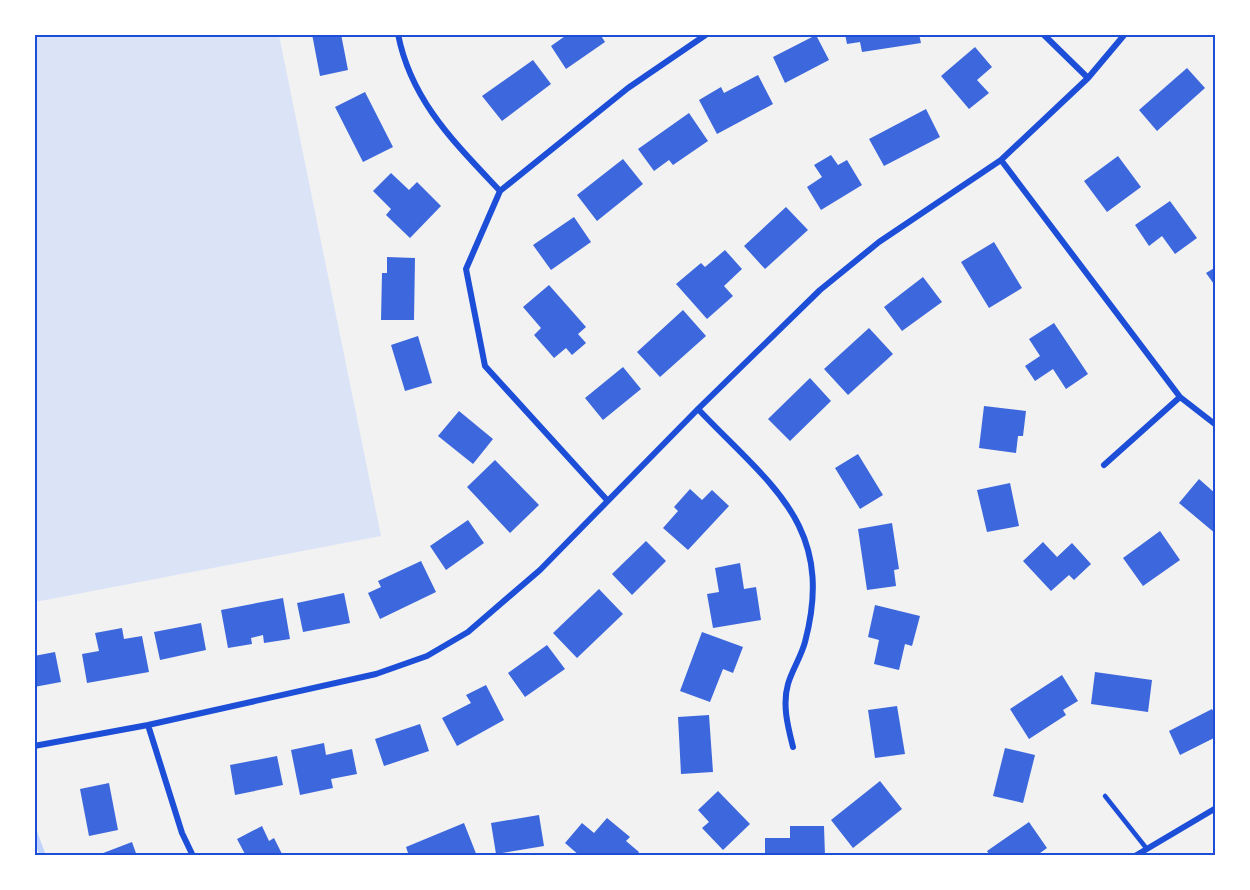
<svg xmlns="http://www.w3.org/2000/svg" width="1250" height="890" viewBox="0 0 1250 890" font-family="'Archivo Narrow',sans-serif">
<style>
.green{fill:#dbe4f7}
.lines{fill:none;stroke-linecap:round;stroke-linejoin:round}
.stream{stroke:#bfd3fe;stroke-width:6}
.building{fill:#3d67dc}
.service{stroke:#1d4ed8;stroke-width:4.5}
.minor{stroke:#1d4ed8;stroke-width:6}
.neatline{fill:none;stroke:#1d4ed8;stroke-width:2}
</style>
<rect width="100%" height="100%" fill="#f2f2f2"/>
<path class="green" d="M35 34 279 35 381 536 35 602Z"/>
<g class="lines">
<path class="stream" d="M34 832 43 856"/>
</g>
<path class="building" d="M312 34H341L348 70 320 76Z
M568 34H600L605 42 566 69 551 46Z
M845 34H919L921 43 862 52 860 42 847 44Z
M816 35 829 60 785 83 773 57Z
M975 47 992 67 977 80 989 93 969 109 941 76Z
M533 60 551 84 502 121 482 96Z
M1187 68 1205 88 1157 131 1139 110Z
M758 75 773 104 717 134 699 100 721 87 724 93Z
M365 92 393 147 363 162 335 107Z
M926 109 940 137 884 166 869 139Z
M689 113 708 141 673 165 669 160 654 171 638 149Z
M831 155 838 165 847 160 862 185 821 210 807 187 822 177 814 165Z
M1118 156 1141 187 1107 212 1084 181Z
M623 159 643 184 597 221 577 195Z
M391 173 409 190 417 182 441 206 410 238 386 215 391 209 373 191Z
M1170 201 1197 238 1175 254 1162 236 1149 246 1135 225Z
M786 207 808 230 765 269 744 246Z
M574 217 591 242 551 270 533 245Z
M994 242 1022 288 989 308 961 262Z
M725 250 742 269 724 286 733 296 707 319 676 284 701 263 705 267Z
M387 257 415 258 414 320H381L382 273H387Z
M1216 267V287L1206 273Z
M923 277 942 302 902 331 884 307Z
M549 285 586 327 578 334 586 343 572 355 566 348 554 358 534 335 541 328 523 307Z
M683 310 706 336 660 377 637 352Z
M1054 323 1088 374 1066 389 1053 369 1035 381 1025 366 1040 356 1029 339Z
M869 328 893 354 848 395 824 369Z
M418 336 432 383 405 391 391 345Z
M623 367 641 389 603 420 585 398Z
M810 378 831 401 790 441 768 419Z
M984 406 1026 411 1023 436H1018L1016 453 979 448Z
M459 411 493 439 473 464 438 436Z
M858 454 883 495 860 509 835 468Z
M495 460 539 505 510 533 467 487Z
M1199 479 1216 494V534L1179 503Z
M1010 483 1019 526 987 532 977 490Z
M690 489 702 500 712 490 729 506 688 550 663 528 678 511 674 507Z
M468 520 484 543 446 570 430 546Z
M892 523 899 569 894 570 896 586 867 590 858 529Z
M1160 531 1180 560 1143 586 1123 558Z
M646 541 666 561 632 595 612 574Z
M1043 542 1057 557 1072 543 1091 564 1074 580 1069 575 1051 591 1023 561Z
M421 561 436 592 380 619 368 593 381 587 378 581Z
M740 563 744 589 756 587 761 620 713 628 707 594 719 592 715 568Z
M599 589 623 614 577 658 553 633Z
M344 593 350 623 303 632 297 603Z
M283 598 290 639 264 643 263 635 251 638 252 644 228 648 221 610Z
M875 605 920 616 912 646 905 644 899 670 874 664 879 640 868 637Z
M201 623 206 650 160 660 154 632Z
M122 628 124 639 142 636 149 672 87 683 82 654 99 651 95 633Z
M702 632 743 647 733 673 723 669 710 702 680 691Z
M547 645 565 669 525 697 508 673Z
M55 652 61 682 34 687V656Z
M1095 672 1152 680 1148 712 1091 704Z
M1062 675 1078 701 1063 710 1066 715 1029 739 1010 709Z
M486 685 504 720 457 746 442 718 471 703 466 695Z
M897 706 905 754 875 758 868 710Z
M1212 709 1216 716V737L1180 755 1169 731Z
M709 715 713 772 681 774 678 717Z
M420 724 429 751 384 766 375 739Z
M324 743 326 755 352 749 357 774 331 779 333 788 300 795 291 750Z
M1005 748 1035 755 1023 803 993 796Z
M277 756 283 785 235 795 230 765Z
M880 781 902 809 853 848 831 820Z
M109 783 118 830 89 836 80 789Z
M718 791 750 824 723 850 702 828 709 822 698 810Z
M539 815 544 846 496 854 491 823Z
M607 818 630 837 626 841 639 852 636 856H580L565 843 582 823 594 833Z
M1029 822 1047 848 1036 856H990L987 851Z
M464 823 477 856H409L406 847Z
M262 826 269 841 274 838 283 856H246L237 839Z
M790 826H824L825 856H765V838H790Z
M132 842 137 856H98V855Z"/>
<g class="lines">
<path class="service" d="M1105 796 1147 849"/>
<path class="minor" d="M398 34C411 101 455 143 500 191
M1043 34 1088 78
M1001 160 1180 397 1216 425
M698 409C770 485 836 525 805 642 801 657 792 670 788 684 782 705 788 727 793 747
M1104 465 1180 397
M607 500 485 366 466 269 500 191 628 88 707 34
M148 725 182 833 193 856
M34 746 148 725 376 674 427 656 468 632 540 570 698 409 820 290 879 242 1001 160 1088 78 1125 34
M1135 856 1216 808"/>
</g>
<rect width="1250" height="890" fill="none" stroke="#ffffff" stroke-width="72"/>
<rect x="36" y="36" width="1178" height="818" class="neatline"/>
</svg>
